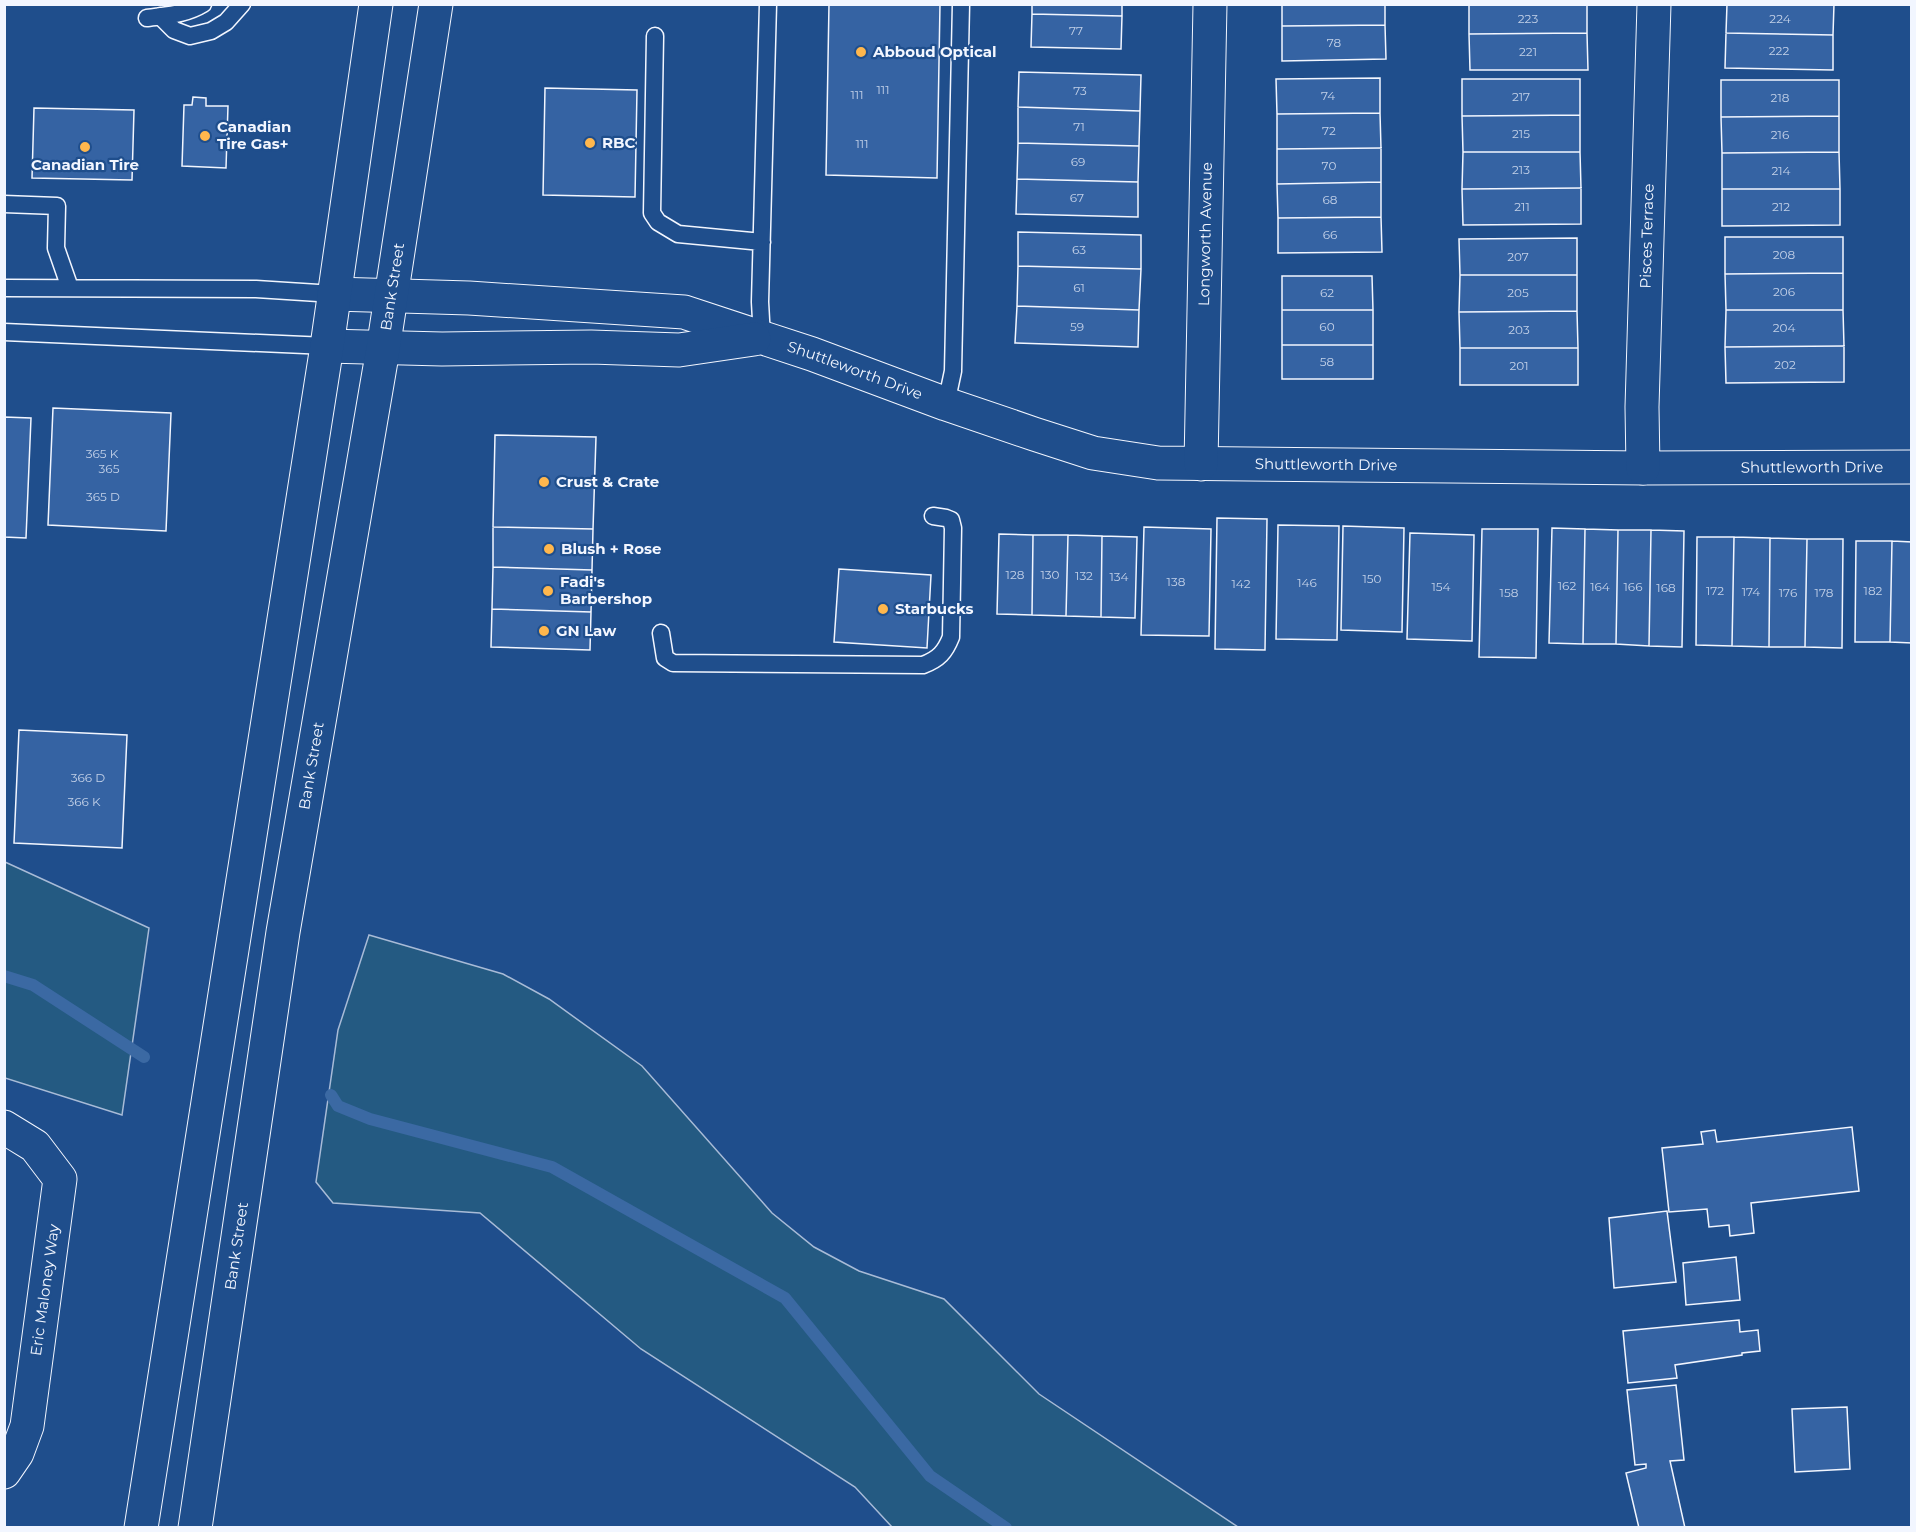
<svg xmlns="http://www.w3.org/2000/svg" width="1916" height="1532" viewBox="0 0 1916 1532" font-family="Montserrat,sans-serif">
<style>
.green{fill:#245a82;stroke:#a8bbd7;stroke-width:1.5}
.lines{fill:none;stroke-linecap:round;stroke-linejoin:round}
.stream{stroke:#3b69a3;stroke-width:12}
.building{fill:#3563a3;stroke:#f2f6ff;stroke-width:1.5}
.lane-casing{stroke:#f2f6ff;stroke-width:19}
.street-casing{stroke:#f2f6ff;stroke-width:35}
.primary-casing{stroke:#f2f6ff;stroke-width:35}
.lane{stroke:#1f4e8c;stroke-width:16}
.street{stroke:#1f4e8c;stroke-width:33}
.primary{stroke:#1f4e8c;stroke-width:33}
.poi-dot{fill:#ffb74d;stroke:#1f4e8c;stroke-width:2}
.labels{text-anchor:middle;stroke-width:4.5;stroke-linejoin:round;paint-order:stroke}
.number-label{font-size:12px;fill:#c3d1e8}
.poi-label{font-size:15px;font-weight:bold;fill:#f2f6ff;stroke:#1f4e8c;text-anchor:start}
.street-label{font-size:15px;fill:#f2f6ff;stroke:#1f4e8c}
</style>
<rect width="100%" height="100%" fill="#1f4e8c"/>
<path class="green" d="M5 862 149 928 122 1115 5 1078Z
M369 935 503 974 549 999 642 1066 772 1213 814 1247 859 1271 944 1299 1039 1394 1238 1527H892L855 1487 641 1349 480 1213 333 1203 316 1182 338 1030Z"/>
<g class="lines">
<path class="stream" d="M4 976 33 985 144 1057
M331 1095 338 1106 370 1119 552 1167 785 1298 930 1476 1006 1528"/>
</g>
<path class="building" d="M829 4H940L937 178 826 175Z
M1032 4H1122V16L1032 14Z
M1282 4H1385V25L1282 26Z
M1469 4H1587V33L1469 34Z
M1727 4H1834L1833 35 1726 33Z
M1032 14 1122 16 1121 49 1031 47Z
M1385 25 1386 59 1282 61V26Z
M1587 33 1588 70H1470L1469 34Z
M1726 33 1833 35V70L1725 68Z
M1019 72 1141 75 1140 111 1018 107Z
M1380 78V113L1277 114 1276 79Z
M1462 79H1580V115L1462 116Z
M1721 80H1839V116L1721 117Z
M545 88 637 90 635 197 543 195Z
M193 97 206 98V106H228L226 168 182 166 184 105H192Z
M1018 107 1140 111 1139 146 1018 143Z
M34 108 134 110 132 180 32 178Z
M1380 113 1381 148 1277 149V114Z
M1580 115V152H1463L1462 116Z
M1839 116V152L1722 153 1721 117Z
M1018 143 1139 146 1138 182 1017 179Z
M1381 148V182L1277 184V149Z
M1463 152H1580L1581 188 1462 189Z
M1839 152 1840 189H1722V153Z
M1017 179 1138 182V217L1016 214Z
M1381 182V217L1278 218 1277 184Z
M1581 188V224L1463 225 1462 189Z
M1722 189H1840V225L1722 226Z
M1381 217 1382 252 1278 253V218Z
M1018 232 1141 235V269L1018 266Z
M1725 237H1843V273L1725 274Z
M1577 238V275H1460L1459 239Z
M1018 266 1141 269 1139 310 1017 306Z
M1843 273V310H1726L1725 274Z
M1460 275H1577V311L1459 312Z
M1282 276H1372L1373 310H1282Z
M1017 306 1139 310 1138 347 1015 343Z
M1282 310H1373V345H1282Z
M1726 310H1843L1844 346 1725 347Z
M1577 311 1578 348H1460L1459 312Z
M1282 345H1373V379H1282Z
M1844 346V382L1726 383 1725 347Z
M1460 348H1578V385H1460Z
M53 408 171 413 166 531 48 525Z
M4 417 31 418 26 538 4 537Z
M495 435 596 437 593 529 493 527Z
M1217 518 1267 519 1265 650 1215 649Z
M1278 525 1339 526 1337 640 1276 639Z
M1343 526 1404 528 1402 632 1341 630Z
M493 527 593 529 592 570 493 567Z
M1144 527 1211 529 1209 636 1141 635Z
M1552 528 1585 529 1583 644 1549 643Z
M1482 529H1538L1536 658 1479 657Z
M1585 529 1618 530 1616 644H1583Z
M1618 530H1651L1649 646 1616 644Z
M1651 530 1684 531 1682 647 1649 646Z
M1410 533 1474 535 1472 641 1407 639Z
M999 534 1033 535 1032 615 997 614Z
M1033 535H1068L1066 616 1032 615Z
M1068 535 1102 536 1101 617 1066 616Z
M1102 536 1137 537 1135 618 1101 617Z
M1697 537H1734L1732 646 1696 645Z
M1734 537 1770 538 1769 647 1732 646Z
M1770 538 1807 539 1805 647H1769Z
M1807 539H1843L1842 648 1805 647Z
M1856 541H1892L1890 642H1855Z
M1892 541 1912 542V643L1890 642Z
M493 567 592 570 591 612 492 609Z
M839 569 931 575 927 648 834 642Z
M492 609 591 612 590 650 491 647Z
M19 730 127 735 122 848 14 843Z
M1852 1127 1859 1191 1751 1203 1754 1233 1730 1236 1729 1225 1709 1227 1707 1209 1669 1212 1662 1148 1703 1144 1701 1132 1715 1130 1717 1142Z
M1667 1211 1676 1282 1614 1288 1609 1218Z
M1736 1257 1740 1300 1686 1305 1683 1263Z
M1739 1320 1740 1332 1758 1330 1760 1351 1742 1353V1355L1675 1365 1677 1378 1628 1383 1623 1331Z
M1676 1385 1684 1460 1670 1461 1685 1528H1639L1626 1473 1646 1468V1464L1635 1465 1627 1390Z
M1847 1407 1850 1469 1795 1472 1792 1409Z"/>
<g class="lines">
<g class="lane-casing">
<path id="lane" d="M160 16 174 30 190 36 211 31 226 22 242 4
M147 18C167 15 185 15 203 4
M655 36 652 213 658 222 678 234 762 242
M4 204 57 206 56 248 70 288
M4 288 256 289 334 294
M4 332 327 346
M762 338 760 302 768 4
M946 404 953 371 961 4
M661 633 665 658 673 663 923 665C939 659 945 652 951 637L953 528 951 520 946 518 933 516"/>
</g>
<g class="street-casing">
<g id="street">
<path id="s1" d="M334 294 469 298 684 312 812 354 946 404 1034 434 1093 453 1158 463 1643 468 1912 467"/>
<path d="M327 346 442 349 591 347 679 350 754 339"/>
<path id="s2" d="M1201 464 1210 4"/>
<path id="s3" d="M1643 468 1642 407 1654 4"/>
<path d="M4 1127 35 1146 60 1179 27 1426 17 1453 4 1472"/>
</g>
</g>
<g class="primary-casing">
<g id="primary">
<path d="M141 1528 327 346 376 4"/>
<path id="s4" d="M195 1528 283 932 383 349 436 4"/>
</g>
</g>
<use href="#lane" class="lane"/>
<use href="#street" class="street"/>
<use href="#primary" class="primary"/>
</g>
<g class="poi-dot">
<circle cx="861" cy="52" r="6"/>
<circle cx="205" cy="136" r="6"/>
<circle cx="590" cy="143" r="6"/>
<circle cx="85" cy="147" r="6"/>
<circle cx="544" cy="482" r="6"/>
<circle cx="549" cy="549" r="6"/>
<circle cx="548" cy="591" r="6"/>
<circle cx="883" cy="609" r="6"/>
<circle cx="544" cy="631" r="6"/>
</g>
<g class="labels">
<g class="number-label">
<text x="1528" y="23">223</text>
<text x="1780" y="23">224</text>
<text x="1076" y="35">77</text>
<text x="1334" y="47">78</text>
<text x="1779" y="55">222</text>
<text x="1528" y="56">221</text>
<text x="883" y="94">111</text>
<text x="1080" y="95">73</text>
<text x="857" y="99">111</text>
<text x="1328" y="100">74</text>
<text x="1521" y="101">217</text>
<text x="1780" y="102">218</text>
<text x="1079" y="131">71</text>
<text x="1329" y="135">72</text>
<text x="1521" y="138">215</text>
<text x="1780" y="139">216</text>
<text x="862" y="148">111</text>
<text x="1078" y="166">69</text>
<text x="1329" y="170">70</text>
<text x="1521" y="174">213</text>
<text x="1781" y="175">214</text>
<text x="1077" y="202">67</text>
<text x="1330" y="204">68</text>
<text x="1522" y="211">211</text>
<text x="1781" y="211">212</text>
<text x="1330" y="239">66</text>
<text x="1079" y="254">63</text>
<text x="1784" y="259">208</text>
<text x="1518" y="261">207</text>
<text x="1079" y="292">61</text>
<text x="1784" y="296">206</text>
<text x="1327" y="297">62</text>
<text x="1518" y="297">205</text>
<text x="1077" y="331">59</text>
<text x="1327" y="331">60</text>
<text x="1784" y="332">204</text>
<text x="1519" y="334">203</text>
<text x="1327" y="366">58</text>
<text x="1785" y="369">202</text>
<text x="1519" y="370">201</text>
<text x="102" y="458">365 K</text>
<text x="109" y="473">365</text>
<text x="103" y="501">365 D</text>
<text x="1015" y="579">128</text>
<text x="1050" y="579">130</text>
<text x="1084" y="580">132</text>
<text x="1119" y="581">134</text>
<text x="1372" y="583">150</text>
<text x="1176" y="586">138</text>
<text x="1307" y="587">146</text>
<text x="1241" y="588">142</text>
<text x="1567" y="590">162</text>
<text x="1441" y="591">154</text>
<text x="1600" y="591">164</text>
<text x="1633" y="591">166</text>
<text x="1666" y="592">168</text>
<text x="1715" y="595">172</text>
<text x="1873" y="595">182</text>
<text x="1751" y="596">174</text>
<text x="1509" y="597">158</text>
<text x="1788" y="597">176</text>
<text x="1824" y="597">178</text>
<text x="88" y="782">366 D</text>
<text x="84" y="806">366 K</text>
</g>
<g class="poi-label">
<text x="873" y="57">Abboud Optical</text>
<text x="217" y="132">Canadian<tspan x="217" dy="17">Tire Gas+</tspan></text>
<text x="602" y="148">RBC</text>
<text x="85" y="170" text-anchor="middle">Canadian Tire</text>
<text x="556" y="487">Crust &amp; Crate</text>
<text x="561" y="554">Blush + Rose</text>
<text x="560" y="587">Fadi's<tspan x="560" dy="17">Barbershop</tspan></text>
<text x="895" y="614">Starbucks</text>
<text x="556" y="636">GN Law</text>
</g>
<g class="street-label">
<text dy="5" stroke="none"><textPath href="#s2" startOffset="230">Longworth Avenue</textPath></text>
<text dy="5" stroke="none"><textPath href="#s3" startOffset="232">Pisces Terrace</textPath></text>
<text dy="5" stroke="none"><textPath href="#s4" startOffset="1257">Bank Street</textPath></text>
<text dy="5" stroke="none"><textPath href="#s1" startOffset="531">Shuttleworth Drive</textPath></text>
<text dy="5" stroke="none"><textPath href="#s1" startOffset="1017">Shuttleworth Drive</textPath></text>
<text dy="5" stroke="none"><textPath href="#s1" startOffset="1503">Shuttleworth Drive</textPath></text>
<text dy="5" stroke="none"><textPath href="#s4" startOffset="771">Bank Street</textPath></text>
<text dy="5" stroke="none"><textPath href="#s4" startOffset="285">Bank Street</textPath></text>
<text transform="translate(45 1290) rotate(-82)" y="5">Eric Maloney Way</text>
</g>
</g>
<rect width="1916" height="1532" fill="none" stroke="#f2f6ff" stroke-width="12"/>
</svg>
